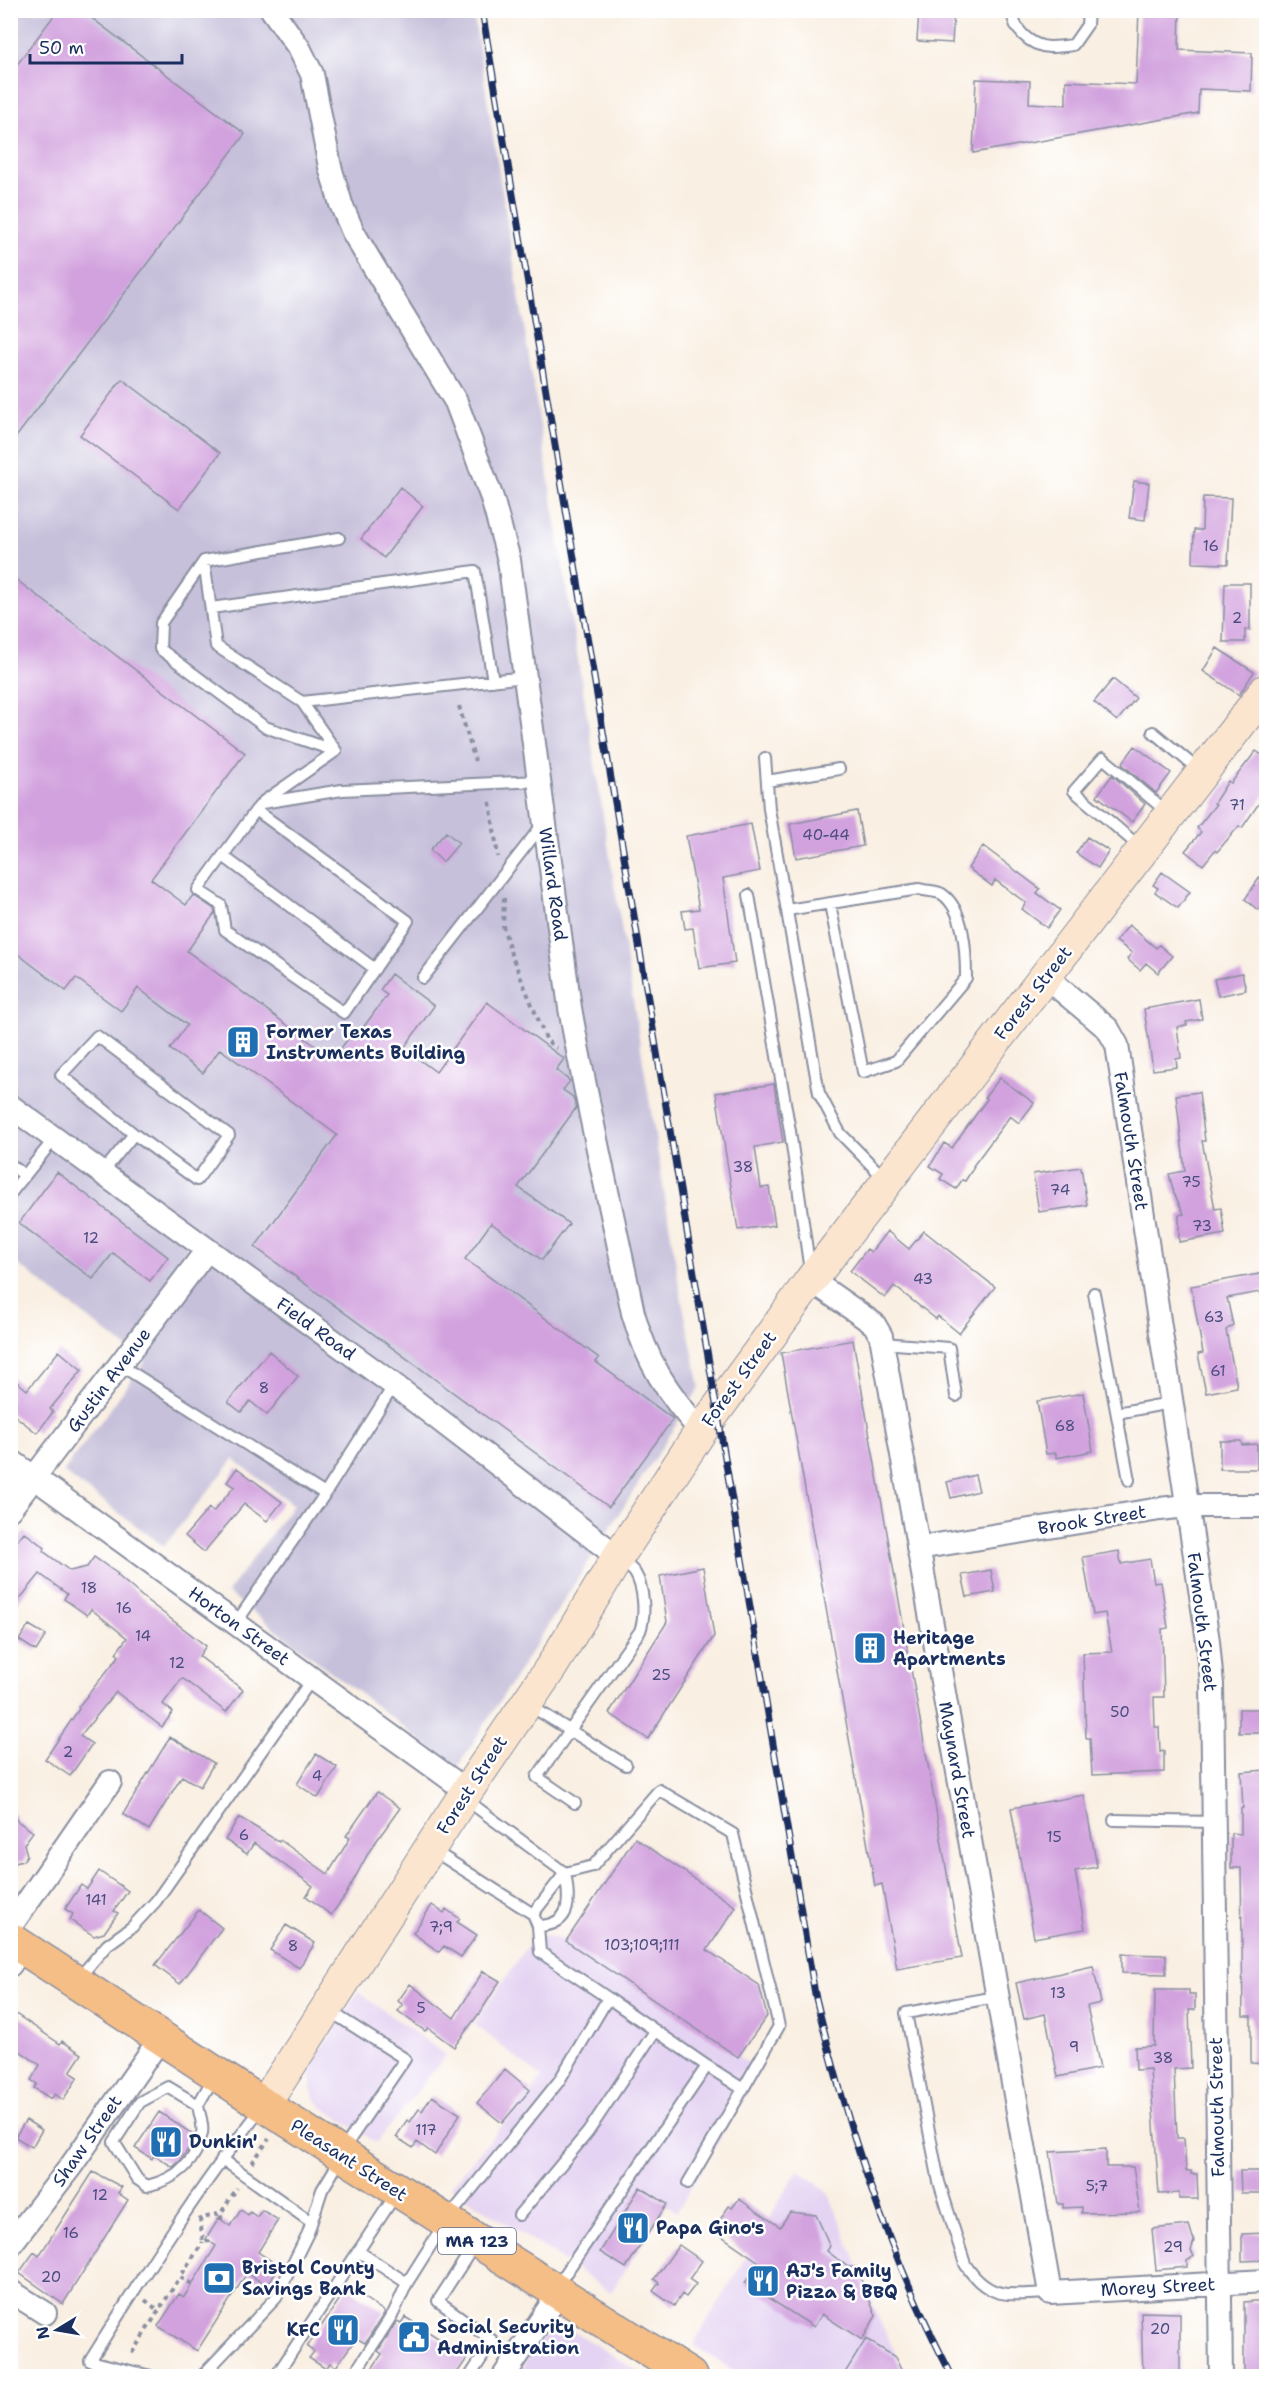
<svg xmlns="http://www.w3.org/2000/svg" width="1277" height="2387" viewBox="0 0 1277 2387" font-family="'Shantell Sans',sans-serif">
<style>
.built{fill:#e4d3f2}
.industrial{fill:#c6c0da}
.building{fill:#d2a2de}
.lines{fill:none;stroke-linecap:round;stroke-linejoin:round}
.lane-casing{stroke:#8a8fa0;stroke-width:14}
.street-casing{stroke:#8a8fa0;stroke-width:26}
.secondary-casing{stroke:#8a8fa0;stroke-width:34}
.highway-casing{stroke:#8a8fa0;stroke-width:36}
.path{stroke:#8a8fa0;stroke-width:4;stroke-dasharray:4.5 4.5;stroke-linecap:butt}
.lane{stroke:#fff;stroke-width:10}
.street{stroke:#fff;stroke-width:22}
.secondary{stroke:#fbe5cf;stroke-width:32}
.highway{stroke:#f6be87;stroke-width:33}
.rail-casing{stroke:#1b2f5e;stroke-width:7}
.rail{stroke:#fff;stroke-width:4.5;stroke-dasharray:14;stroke-linecap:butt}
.labels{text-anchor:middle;stroke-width:5;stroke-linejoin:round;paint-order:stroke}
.number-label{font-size:15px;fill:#494c7e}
.shield{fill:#fff;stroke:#5f6d8e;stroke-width:1.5}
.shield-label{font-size:16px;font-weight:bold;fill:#1b2f5e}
.street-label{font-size:18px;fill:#1b2f5e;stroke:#fff}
.poi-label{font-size:18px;font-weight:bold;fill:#1b2f5e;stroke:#fff;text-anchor:start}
</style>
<rect width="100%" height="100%" fill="#fff"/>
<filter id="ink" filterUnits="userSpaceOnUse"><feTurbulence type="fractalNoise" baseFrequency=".0167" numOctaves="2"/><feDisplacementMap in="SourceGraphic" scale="12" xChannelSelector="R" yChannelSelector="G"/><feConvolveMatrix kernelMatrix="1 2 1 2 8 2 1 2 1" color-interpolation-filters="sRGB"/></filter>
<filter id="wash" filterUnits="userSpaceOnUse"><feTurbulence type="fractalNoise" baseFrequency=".008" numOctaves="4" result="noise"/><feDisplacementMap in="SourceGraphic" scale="24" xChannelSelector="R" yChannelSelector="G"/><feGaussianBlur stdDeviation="1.35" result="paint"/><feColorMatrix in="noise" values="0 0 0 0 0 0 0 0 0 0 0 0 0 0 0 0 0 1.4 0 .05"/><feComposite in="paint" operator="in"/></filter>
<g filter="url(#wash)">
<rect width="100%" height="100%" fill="#f9efe2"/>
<path class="built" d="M547 1936 566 1941 738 2057 760 2069 677 2212 666 2204 611 2292 450 2187 542 2078 474 2024 534 1937Z
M358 1992 446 2055 376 2143 322 2107 314 2098 311 2088 310 2075 316 2057Z
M798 2170 828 2191 880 2322 907 2376H743L693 2345Z
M558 2329H568L581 2336 645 2376H516L542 2338Z"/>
<path class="industrial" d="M10 11H473L681 1296 700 1387 457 1768 227 1592 293 1505 234 1459 164 1546 63 1472 145 1362 11 1259Z"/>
<g id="blocks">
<path class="building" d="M58 10H81L245 134 10 445V74Z
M919 10H954L952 43 917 41Z
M1139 10H1180L1179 50 1252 53 1251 91 1199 89 1198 113 973 153 976 79 1030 81 1029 103 1066 105V81L1136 84Z
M122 379 220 453 179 509 80 435Z
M1134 481 1149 483 1145 520 1129 518Z
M400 487 423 506 384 558 361 539Z
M1203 497 1231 498 1228 564 1193 563 1194 530H1202Z
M10 575 245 753 151 879 186 905 193 895 214 909 215 913 187 951 333 1059 353 1032 357 1036 387 995 380 990 391 974 434 1006 404 1048 436 1072 487 1002 564 1059 556 1070 570 1081 563 1090 573 1097 576 1108 518 1187 569 1224 542 1260 491 1223 465 1259 599 1358 596 1362 673 1419 609 1507 255 1247 337 1135 220 1049 203 1073 170 1049 187 1025 138 988 121 1011 76 978 66 991 10 948Z
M1225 583H1250V630H1245V642H1223Z
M1217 648 1254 672 1239 695 1203 671Z
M1113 679 1136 698 1117 721 1094 702Z
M1135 746 1171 773 1156 793 1122 764Z
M1256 751 1266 758V793L1242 828 1239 826 1217 852 1215 850 1203 865 1185 851 1201 832 1197 828 1216 804 1214 803 1228 781 1231 783Z
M1112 775 1145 804 1132 822 1097 796Z
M857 811 863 846 796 858 790 824Z
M751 824 760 871 723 878 735 963 699 968 693 928 685 929 682 911 699 909 686 836Z
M446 832 459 843 443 862 430 850Z
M1087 837 1109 851 1098 868 1076 853Z
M983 846 1040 889 1037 893 1060 910 1047 928 1022 909 1026 903 995 880 992 886 968 868Z
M1266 868V897L1258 910 1245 899Z
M1162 872 1190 892 1178 908 1155 892 1158 888 1153 885Z
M1129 925 1156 948 1159 945 1172 956 1158 973 1146 963 1140 970 1127 959 1132 953 1116 941Z
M1242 973 1246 990 1218 996 1214 979Z
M1199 999 1202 1019 1186 1022 1187 1025 1177 1027 1181 1058 1176 1059 1177 1067 1153 1070 1144 1009Z
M1000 1078 1034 1103 1019 1123 1010 1116 973 1166 974 1167 965 1181 962 1180 956 1189 940 1179 943 1174 930 1166 944 1143 952 1148 987 1099 985 1097Z
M774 1084 783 1142 755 1147 761 1188 769 1187 775 1225 738 1230 716 1093Z
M1199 1092 1205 1141H1202L1215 1209 1221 1208 1225 1234 1179 1242V1215L1184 1214 1174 1193 1169 1174 1185 1171 1176 1095Z
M1081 1167 1087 1205 1039 1212 1033 1174Z
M57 1172 168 1257 150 1281 113 1253 93 1279 19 1223Z
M887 1231 909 1249 924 1231 995 1287 959 1333 938 1316 936 1319 894 1286 885 1298 850 1271 867 1249 871 1252Z
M1265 1273 1266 1291 1227 1298 1233 1325 1226 1330 1237 1387 1206 1393 1198 1354 1203 1353 1191 1286Z
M853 1340 962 1958 897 1969 882 1884 875 1886 781 1353Z
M59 1351 82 1370 50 1409 53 1412 37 1433 10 1412V1376L27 1390Z
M269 1351 298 1376 267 1415 250 1401 241 1412 228 1402Z
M1083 1393 1093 1451 1056 1458V1453L1046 1454 1037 1401Z
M1220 1441H1241L1242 1445 1257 1444V1469H1220Z
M237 1468 282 1502 267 1521 244 1504 204 1552 185 1536 209 1508 213 1512 234 1487 227 1482Z
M975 1475 979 1491 951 1498 947 1482Z
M24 1532 45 1548 43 1551 70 1571 87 1567 94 1557 118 1574 117 1575 145 1599 206 1646 199 1656 243 1690 226 1712 182 1678 163 1704 173 1712 162 1727 116 1692 80 1736 92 1744 70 1776 45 1759 79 1709 78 1707 119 1656 116 1653 127 1638 91 1609 87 1615 64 1599 67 1594 40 1574 10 1611V1550Z
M1119 1551 1121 1564 1150 1559 1154 1583 1161 1582 1168 1628 1162 1629 1164 1697H1154L1155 1727H1159L1160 1752 1164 1751V1772L1092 1775 1090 1738H1086L1083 1653 1112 1652 1105 1613 1093 1615 1083 1557Z
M703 1567 714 1636 648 1739 609 1713 667 1622 660 1576Z
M991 1570 995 1592 967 1597 962 1575Z
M29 1625 46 1635 36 1651 19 1640Z
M1239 1709H1266V1733H1239Z
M170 1737 214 1763 200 1787 182 1776 149 1830 123 1814Z
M316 1754 337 1767 318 1798 297 1784Z
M1266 1770V2064L1251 2063V2016H1243L1241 1868H1231V1833L1241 1834V1808H1243L1241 1772Z
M377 1792 400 1808 370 1850 345 1896 331 1915 306 1896 313 1886 254 1843 247 1854 225 1840 239 1817 279 1842 280 1840 328 1874 350 1838 346 1836Z
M1084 1795 1097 1867 1075 1871 1085 1929 1034 1938 1011 1808Z
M15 1814 16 1820 33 1832 24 1844 27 1855 23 1861 10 1864V1815Z
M635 1838 736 1907 707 1950 759 1985 767 2016 738 2057 566 1941Z
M99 1871 128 1891 114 1911 118 1913 104 1933 94 1936 70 1920 73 1914 65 1909 81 1885 87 1889Z
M432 1905 444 1913 446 1909 460 1919 457 1922 477 1935 461 1957 444 1946 439 1952 413 1933Z
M199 1910 222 1928 180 1984 155 1965Z
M286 1925 315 1943 299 1968 270 1950Z
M1122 1954 1166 1955V1974L1122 1973Z
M1093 1966 1101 2003 1087 2006 1100 2068 1058 2077 1045 2014 1024 2019 1016 1983Z
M483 1971 500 1981 483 2008 454 2047 428 2028 425 2031 398 2011 403 2005 398 2001 410 1984 454 2018Z
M1155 1990H1189V1994H1195V2010H1189L1191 2068 1174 2069 1177 2138H1184L1186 2171H1191V2174H1197L1198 2199H1179V2193L1159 2194 1150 2069 1136 2070 1135 2047 1154 2046Z
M10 2010 60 2044 62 2041 82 2054 70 2072 78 2077 63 2100 55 2094 51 2099 34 2088 37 2084 31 2080 40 2065 10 2044Z
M505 2069 530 2090 502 2123 477 2103Z
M432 2096 460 2114 435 2155 417 2142 413 2148 396 2137 407 2120 410 2122 419 2109 422 2111Z
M159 2112 194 2135 190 2146 181 2160 173 2167 154 2155 152 2159 135 2148Z
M26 2120 42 2130 32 2147 15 2137Z
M1106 2149V2167H1133L1140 2212 1082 2213V2207L1063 2208V2204H1058L1050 2152Z
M1240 2171H1266V2193H1241Z
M93 2172 122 2187 118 2193 128 2200 63 2304 19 2273 34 2252 39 2256Z
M640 2187 667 2204 626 2268 600 2252Z
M739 2199 780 2227 790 2212 816 2215 830 2246 827 2251 848 2267H856L876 2316 862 2340 822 2314 814 2327 745 2283 759 2262 713 2230 729 2206 732 2208Z
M241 2210 248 2215 250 2212 257 2217 262 2210 278 2220 258 2252 279 2266 267 2286 247 2273 197 2351 158 2326 179 2294 184 2297 216 2246 206 2239 219 2218 230 2226Z
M1189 2225 1194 2241 1191 2251 1194 2256 1187 2261V2267L1156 2270 1152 2229Z
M1266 2233V2260L1242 2261V2234Z
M679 2245 702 2261 689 2279 696 2284 686 2297 682 2294 674 2306 653 2291 659 2283 654 2279Z
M348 2287 385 2312 365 2343 356 2338 336 2367 330 2363 326 2369 309 2358 314 2352 307 2347Z
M1266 2300V2376H1244V2302Z
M1141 2312 1180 2313V2376H1143Z
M405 2317 468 2357 455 2376H367L382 2354 378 2351 397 2321 401 2323Z
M866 2339 895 2357 904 2376H843Z"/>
</g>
</g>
<g filter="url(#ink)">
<use href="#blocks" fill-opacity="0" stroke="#8a8fa0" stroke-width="1.5"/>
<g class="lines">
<g class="lane-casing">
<path id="lane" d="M1013 10C1011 29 1031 46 1049 47 1057 47 1066 46 1073 45L1087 25 1088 10
M339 538 204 561 216 646 302 702 525 677
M204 561 161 623 160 649 265 727 336 751
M211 608 475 571 493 681
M1153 732 1200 771
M765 758 769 809 819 1093 840 1133 885 1179
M767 781 839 769
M264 801 336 751 302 702
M256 810 408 921 344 1013 225 930 221 905 198 890 256 810 262 803 342 790 539 781
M1141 848 1074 791 1103 758 1167 812
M223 856 375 969
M749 895 790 1131 810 1271
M787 910 919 889C926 891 937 891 942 894 965 910 966 953 966 978L896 1061 863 1072 830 904
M423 978 543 824
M10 1164 24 1175
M102 1173 134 1134 61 1075 97 1036 229 1135 197 1180 134 1134
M10 1194 55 1138
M1094 1293 1129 1480
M882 1343 949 1348 956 1396
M120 1365 325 1494 236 1623
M1117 1413 1170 1403
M325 1494 394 1385
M529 1705 626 1765
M575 1803 537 1777 640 1631C646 1615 644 1588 635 1573 631 1568 625 1563 620 1559
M1114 1820 1214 1822
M431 1849 533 1914 565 1873 464 1798
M538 1926C573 1925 570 1899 565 1873L593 1866 659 1790 733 1834 779 2026 743 2089
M77 1980 107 1945 132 1927 156 1901 312 1679
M996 1997 906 2013 939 2182 965 2264C989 2302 1011 2294 1050 2293
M328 2010 405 2059 342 2151
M198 2105 168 2087 140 2102 114 2142 137 2179 147 2186C176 2179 196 2164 202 2133 204 2125 199 2114 198 2105L215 2075
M222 2159 311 2222
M688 2183 743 2089 707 2066
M519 2215 588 2132 655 2031
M358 2251 407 2283
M557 2286 707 2066 608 1998
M151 2376 90 2361C144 2274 198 2188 262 2108
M202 2376 276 2298 308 2233 322 2190 342 2157
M276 2376 396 2194
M353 2376 394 2312 407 2283 446 2221 559 2081 608 1998 540 1952 538 1926 533 1914
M470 2376 493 2341 438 2301 475 2244"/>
</g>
<g class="street-casing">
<path id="street" d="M272 10 299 48 312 74 330 167 341 204 353 232 369 259 456 402 492 498 509 560 570 1008C588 1110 612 1211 633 1313 647 1362 667 1393 701 1431
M1046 977 1108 1029 1117 1045 1208 1641 1212 1685 1221 2376
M10 1106 394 1385 618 1557
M811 1280 874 1324 881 1336 1050 2293 1266 2281
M10 1460 467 1791
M10 1509 207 1250
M918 1548 1160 1509 1186 1506H1266
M10 1927 110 1782
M10 1965 23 1947
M10 2245 71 2166 162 2036
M10 2291 45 2313
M504 2376 559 2293"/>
</g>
<g class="secondary-casing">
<path id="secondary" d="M264 2105 467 1791 552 1666 618 1557 701 1431 811 1280 1266 690"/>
</g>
<g class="highway-casing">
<path id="highway" d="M10 1939 264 2105 690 2376"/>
</g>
<path class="path" d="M459 706 475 761
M490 802 498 857
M504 898 503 926 511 954 547 1041 557 1048
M252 2163 269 2139
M221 2220V2213L237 2188
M210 2241 203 2242 200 2219 221 2213
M192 2284 180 2277 203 2242
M145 2300 159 2311
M132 2353 180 2277"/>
<use href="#lane" class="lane"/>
<use href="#street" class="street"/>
<use href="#secondary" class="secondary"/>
<use href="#highway" class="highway"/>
<g class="rail-casing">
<path id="rail" d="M482 10 815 1994C848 2131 887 2251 952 2376"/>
</g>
<use href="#rail" class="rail"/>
</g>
</g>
<defs>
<g id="building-square" transform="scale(1.725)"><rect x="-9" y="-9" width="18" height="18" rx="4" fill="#1f6fb2" stroke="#fff"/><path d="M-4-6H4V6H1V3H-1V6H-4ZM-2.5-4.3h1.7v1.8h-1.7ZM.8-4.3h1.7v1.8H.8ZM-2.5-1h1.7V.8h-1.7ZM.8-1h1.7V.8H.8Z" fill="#fff"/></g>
<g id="restaurant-square" transform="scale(1.725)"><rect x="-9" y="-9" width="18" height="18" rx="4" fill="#1f6fb2" stroke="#fff"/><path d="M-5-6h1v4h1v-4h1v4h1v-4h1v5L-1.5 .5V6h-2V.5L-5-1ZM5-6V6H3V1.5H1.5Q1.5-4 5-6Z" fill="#fff"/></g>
<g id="bank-square" transform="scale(1.725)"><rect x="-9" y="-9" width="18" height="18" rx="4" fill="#1f6fb2" stroke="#fff"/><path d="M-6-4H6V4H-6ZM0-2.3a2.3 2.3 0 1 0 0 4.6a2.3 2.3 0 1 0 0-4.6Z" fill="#fff"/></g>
<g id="civic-square" transform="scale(1.725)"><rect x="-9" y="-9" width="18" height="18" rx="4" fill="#1f6fb2" stroke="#fff"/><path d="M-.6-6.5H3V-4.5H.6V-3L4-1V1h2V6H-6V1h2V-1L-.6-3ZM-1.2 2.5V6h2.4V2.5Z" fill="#fff"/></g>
</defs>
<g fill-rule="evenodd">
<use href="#building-square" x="243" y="1042"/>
<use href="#building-square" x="870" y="1648"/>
<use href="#restaurant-square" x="166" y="2142"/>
<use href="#restaurant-square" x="633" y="2228"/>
<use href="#bank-square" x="219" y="2278"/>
<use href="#restaurant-square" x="763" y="2281"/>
<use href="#restaurant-square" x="343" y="2330"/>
<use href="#civic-square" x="414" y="2337"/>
</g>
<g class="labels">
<g class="number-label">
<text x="1211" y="551">16</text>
<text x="1237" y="623">2</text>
<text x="1237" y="810">71</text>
<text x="826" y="840">40-44</text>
<text x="743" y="1172">38</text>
<text x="1191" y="1187">75</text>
<text x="1060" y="1195">74</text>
<text x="1202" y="1231">73</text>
<text x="91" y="1243">12</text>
<text x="923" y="1284">43</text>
<text x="1214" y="1322">63</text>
<text x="1218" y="1376">61</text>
<text x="264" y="1393">8</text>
<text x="1065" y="1431">68</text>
<text x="89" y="1593">18</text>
<text x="124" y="1613">16</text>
<text x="143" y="1641">14</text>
<text x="177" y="1668">12</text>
<text x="661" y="1680">25</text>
<text x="1120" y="1717">50</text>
<text x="68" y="1757">2</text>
<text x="317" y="1781">4</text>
<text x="244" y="1840">6</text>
<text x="1054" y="1842">15</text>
<text x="96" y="1905">141</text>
<text x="441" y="1932">7;9</text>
<text x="642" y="1950">103;109;111</text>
<text x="293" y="1951">8</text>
<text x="1058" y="1998">13</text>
<text x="421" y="2013">5</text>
<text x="1074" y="2052">9</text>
<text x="1163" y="2063">38</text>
<text x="426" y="2135">117</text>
<text x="1097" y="2191">5;7</text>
<text x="100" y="2200">12</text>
<text x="71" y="2238">16</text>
<text x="1173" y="2252">29</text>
<text x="51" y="2282">20</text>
<text x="1160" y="2334">20</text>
</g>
<rect class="shield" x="438" y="2228" width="78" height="26" rx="4.5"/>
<g class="shield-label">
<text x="477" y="2247">MA 123</text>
</g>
<g class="street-label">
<text transform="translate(553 884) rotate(82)" y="6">Willard Road</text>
<text transform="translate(1033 993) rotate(-52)" y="6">Forest Street</text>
<text transform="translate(1131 1141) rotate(81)" y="6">Falmouth Street</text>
<text transform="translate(316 1329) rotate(36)" y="6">Field Road</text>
<text transform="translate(739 1379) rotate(-54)" y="6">Forest Street</text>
<text transform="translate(109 1380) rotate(-53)" y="6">Gustin Avenue</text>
<text transform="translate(1092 1520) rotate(-9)" y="6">Brook Street</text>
<text transform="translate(1202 1622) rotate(83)" y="6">Falmouth Street</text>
<text transform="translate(239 1626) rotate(36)" y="6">Horton Street</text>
<text transform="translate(957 1770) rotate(80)" y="6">Maynard Street</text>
<text transform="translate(472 1785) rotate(-57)" y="6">Forest Street</text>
<text transform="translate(1217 2107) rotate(-91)" y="6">Falmouth Street</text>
<text transform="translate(87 2141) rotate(-55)" y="6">Shaw Street</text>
<text transform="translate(349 2160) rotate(33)" y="6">Pleasant Street</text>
<text transform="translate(1158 2287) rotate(-3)" y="6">Morey Street</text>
</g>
<g class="poi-label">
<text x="266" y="1038">Former Texas<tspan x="266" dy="21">Instruments Building</tspan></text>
<text x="893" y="1644">Heritage<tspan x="893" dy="21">Apartments</tspan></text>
<text x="189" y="2148">Dunkin'</text>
<text x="656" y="2234">Papa Gino's</text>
<text x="242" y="2274">Bristol County<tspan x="242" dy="21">Savings Bank</tspan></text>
<text x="786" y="2277">AJ's Family<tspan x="786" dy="21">Pizza &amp; BBQ</tspan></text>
<text x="437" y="2333">Social Security<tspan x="437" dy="21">Administration</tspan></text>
<text x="320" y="2336" text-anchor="end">KFC</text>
</g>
</g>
<rect width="1277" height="2387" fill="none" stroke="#fff" stroke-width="36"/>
<g transform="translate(57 2330) rotate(259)" stroke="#ffffff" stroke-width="4.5" paint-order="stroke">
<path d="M0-4.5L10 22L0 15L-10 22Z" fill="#1b2f5e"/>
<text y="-9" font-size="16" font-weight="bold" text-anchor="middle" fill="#1b2f5e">N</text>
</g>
<path d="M30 54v9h152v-9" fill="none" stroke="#1b2f5e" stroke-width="3"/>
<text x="39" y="54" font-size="18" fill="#1b2f5e" stroke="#ffffff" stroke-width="4.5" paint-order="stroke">50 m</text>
</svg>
